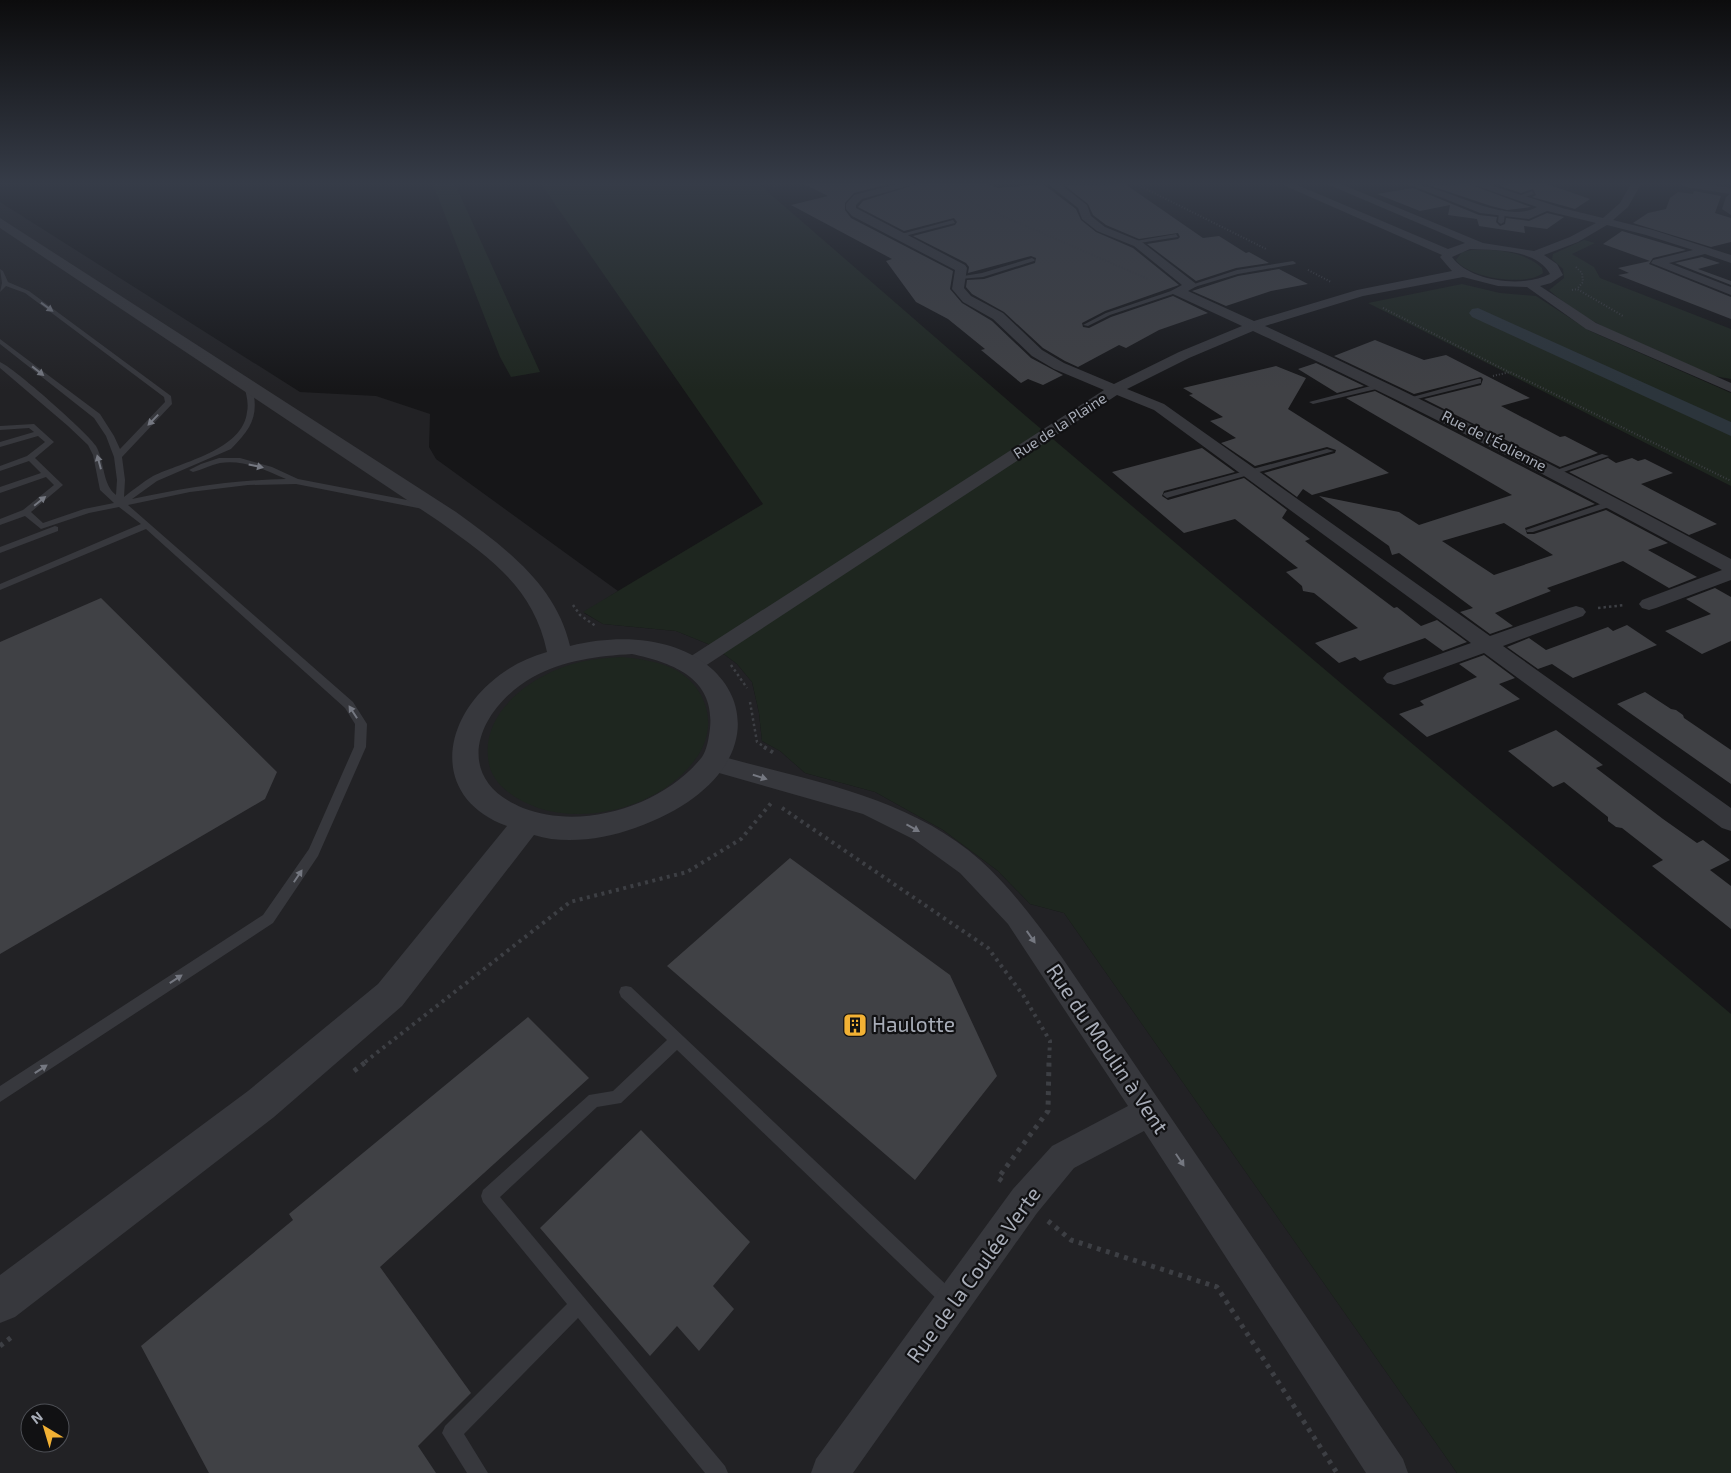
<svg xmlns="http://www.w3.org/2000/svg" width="1731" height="1473" viewBox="0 0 1731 1473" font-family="'Exo 2',sans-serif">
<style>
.built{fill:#222225;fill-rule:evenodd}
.green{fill:#1e261f}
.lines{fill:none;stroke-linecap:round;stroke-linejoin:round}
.canal{fill:#2c353c;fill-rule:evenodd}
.building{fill:#404145;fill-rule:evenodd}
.path-far3{stroke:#3d3f44;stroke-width:2;stroke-dasharray:1 2;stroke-linecap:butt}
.path-far2{stroke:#3d3f44;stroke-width:2.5;stroke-dasharray:2.5 3;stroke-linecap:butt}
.path-far1{stroke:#3d3f44;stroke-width:4;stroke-dasharray:3 4.5;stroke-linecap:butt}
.path{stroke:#3d3f44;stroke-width:5;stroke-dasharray:4 5.5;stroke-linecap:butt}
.service{fill:#37383d;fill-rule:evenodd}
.minor{fill:#37383d;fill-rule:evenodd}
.tertiary{fill:#37383d;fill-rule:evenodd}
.oneway{fill:#757881}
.labels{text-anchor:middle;stroke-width:4.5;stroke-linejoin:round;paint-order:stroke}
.far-street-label{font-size:15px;fill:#a8adb8;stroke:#111113}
.near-poi-label{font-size:21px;fill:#a8adb8;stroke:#111113;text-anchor:start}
.near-street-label{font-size:21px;fill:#a8adb8;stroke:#111113}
</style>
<rect width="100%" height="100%" fill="#161618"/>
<path class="built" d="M0 202 300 392 376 396 430 414 429 447 436 459 618 591 584 613 603 624 676 631 713 646 737 664 752 682 759 713 762 741 780 751 805 773 875 792 943 830 998 871 1030 904 1064 913 1457 1473H0ZM30 1413H60V1443H30Z"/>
<path class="green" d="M433 184H455L540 372 511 377 500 357Z
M541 184H762L760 185 1027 417 1731 1014V1473H1457L1064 913 1030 904 998 871 943 830 875 792 805 773 780 751 762 741 759 713 752 682 737 664 713 646 676 631 603 624 583 612 763 504Z
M1584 240 1595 243 1572 254 1594 267 1600 278 1731 329V379L1714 376C1659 351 1595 331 1549 290L1564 278 1563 269 1552 259 1553 254Z
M1472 250C1495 249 1524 251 1542 268L1543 273C1526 287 1468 278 1456 260L1462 252Z
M1462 284 1500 293 1536 296 1590 331 1731 393V486L1368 303Z
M621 657C640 659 659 661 676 670 706 687 718 723 699 754 668 803 593 826 538 808 519 801 497 789 490 768 475 714 533 673 580 662 593 659 607 658 621 657Z"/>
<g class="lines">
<path class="canal" d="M1478 308 1731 422V436L1472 317 1469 313 1472 309Z"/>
</g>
<path class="building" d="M804 184H889L854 193 845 203V210L851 218 953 271 950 289 962 303 992 321 1031 358 1063 375 1043 385 1028 379 1021 383 981 350 985 349 948 319 916 302 886 261 892 259 791 205 828 196Z
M917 184H988L998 188 1043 184 1076 209 1081 220 1096 232 1133 248 1179 285 1105 311 1082 323 1083 327 1089 328 1111 317 1173 296 1208 313 1159 330 1126 348 1119 345 1078 367 1065 361 1043 348 1004 312 972 294 966 287 967 280 984 279 1035 263 1036 258 1031 256 968 273 969 267 966 263 913 236 955 225 957 222 954 218 904 231 858 207 863 201Z
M1125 184 1203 238 1219 236 1246 253 1249 252 1269 263 1236 268 1196 281 1147 244 1178 239 1180 237 1178 233 1139 239 1106 225 1093 215 1088 204 1064 185Z
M1464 184H1469L1531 207 1507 210 1491 206 1428 185Z
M1508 184H1547L1590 199 1575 209 1532 197 1536 195 1533 189 1521 193 1500 186Z
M1413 188 1479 215 1497 217 1496 222 1500 226 1505 224 1506 218 1529 221 1547 213 1564 217 1547 229 1524 226 1525 233 1479 226 1477 219 1448 215 1450 205 1420 211 1377 194Z
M1694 191 1721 196 1715 213 1731 218V242L1711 247 1633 223 1648 213 1666 209 1670 198 1678 192 1693 194Z
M1622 231 1686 250 1653 258 1649 264 1731 297V319L1618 275 1629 273 1618 268 1650 261 1603 244Z
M1702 257 1720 263 1698 269 1731 281V285L1675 263Z
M1279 269 1308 284 1271 291 1226 306 1192 291 1238 276Z
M1375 340 1424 360 1446 355 1530 398 1501 406 1560 437 1565 436 1598 453 1560 467 1424 399 1481 385 1483 379 1481 377 1414 394 1334 356Z
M1316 363 1364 386 1337 393 1298 369Z
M1276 366 1306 378 1288 409 1389 473 1312 495 1303 489 1297 497 1264 473 1335 453 1336 450 1327 447 1255 466 1221 443 1236 438 1210 421 1223 417 1189 395 1193 394 1183 388Z
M1375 391 1595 504 1525 528 1527 534H1534L1606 510 1668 543 1648 550 1697 577 1669 588 1623 561 1547 588 1551 591 1495 613 1513 626 1490 634 1460 612 1473 608 1399 553 1392 555 1389 546 1319 496 1399 512 1419 525 1512 495 1346 398ZM1504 523 1553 555 1494 575 1442 541Z
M1202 448 1235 472 1164 491 1162 496 1168 500 1244 478 1287 510 1282 518 1310 539 1305 541 1394 608 1397 607 1421 626 1437 620 1467 642 1443 651 1425 638 1360 661 1355 657 1339 663 1315 643 1358 628 1314 593 1303 591 1302 586 1286 572 1298 568 1235 519 1184 533 1112 472Z
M1608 458 1616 463 1632 458 1638 461 1645 459 1673 473 1641 484 1717 524 1689 535 1569 472Z
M1715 588 1731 597V641L1702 654 1665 631 1711 614 1686 599Z
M101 598 277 772 265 799 0 954V642Z
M1627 625 1657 645 1573 678 1552 664 1538 669 1507 647 1529 638 1546 650 1608 627 1613 631Z
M1484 655 1515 678 1499 684 1520 699 1427 737 1399 714 1424 705 1420 701 1477 677 1459 664Z
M1645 692 1671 709 1676 710 1683 715 1684 718 1731 750V784L1617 704Z
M1556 730 1603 765 1596 768 1663 819 1697 843 1703 840 1730 860 1710 870 1731 886V929L1652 866 1663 860 1622 828 1616 827 1608 821V817L1564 782 1553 787 1508 751Z
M790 858 950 975 997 1076 915 1180 667 966Z
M528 1017 589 1078 380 1267 471 1393 418 1446 436 1473H209L141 1346 293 1220 289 1214Z
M641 1130 750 1242 713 1286 734 1309 699 1351 677 1326 650 1356 540 1228Z"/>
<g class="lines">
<path class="path-far3" d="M929 184 1148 279
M1136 184 1266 249
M0 186 2 184
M774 186 784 184
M1576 267 1582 273 1583 282 1577 289
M1308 270 1331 282
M1572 290 1577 289 1623 316
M1383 308 1509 372
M1493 376 1510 372 1731 481"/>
<path class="path-far2" d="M573 605 580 615 597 627
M1598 608 1625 605
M731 665 747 688
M750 702 757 742 766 748"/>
<path class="path-far1" d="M764 747 774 753
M782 808 988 948 1023 995 1050 1041 1049 1062
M365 1062 570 902 687 872 741 839 772 802"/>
<path class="path" d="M354 1071 367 1061
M1002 1181 998 1178 1048 1111 1049 1061
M1048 1221 1071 1240 1217 1287 1337 1473
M0 1346 13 1336"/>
<path class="service" d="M1532 191 1534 194 1519 199 1516 197Z
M1502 210 1505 212 1504 222 1501 224 1498 222 1499 212Z
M953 220 955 223 897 238 894 236Z
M1176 234 1178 237 1133 244 1130 242Z
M1032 258 1035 260 1034 261 983 277 960 279 957 277 982 273Z
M1293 261 1296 263 1295 264 1238 274 1191 288 1188 286 1237 270Z
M0 269 3 271 8 282 29 291 171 396 172 404 122 457 125 480 124 497C133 490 143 482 153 476 182 462 243 450 247 412 249 403 246 394 244 385L248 383 252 385C259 415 253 427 231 449L157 481 132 499C184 488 233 480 286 479 266 470 242 459 220 463 210 465 202 470 193 472L189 470 201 464 219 458H240L272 467 298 479 428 504 432 507 428 510 296 484 248 485 190 492 128 505 353 702 367 724 366 747 318 856 273 923 0 1102V1086L263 915 309 849 354 747 355 724 345 708 146 529 0 590V584L141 524 119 507 89 513 41 529 25 516 0 525V519L23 510 54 485 46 477 0 493V487L41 473 29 461 0 471V466L27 456 45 442 38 436 0 447V442L34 432 29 428 0 430V426L34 424 54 442 35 458 63 485 31 512 43 523 84 509 114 503 100 490 93 455 88 445 68 426 0 368V362C13 367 89 434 96 446 105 462 102 484 116 495L117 480 114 457 106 436 94 418 0 344V339L100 414 114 436 120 449 165 402 164 397 25 293 6 286 0 292 2 283Z
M1177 289 1179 290V292L1110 315 1088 326 1083 325 1106 313Z
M1478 379H1481V383L1409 401 1405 399Z
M1382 383H1385V387L1313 404 1309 402Z
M1327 449 1334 451 1170 497 1167 498 1163 495 1164 493Z
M1602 454 1609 456 1558 474H1552L1551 472Z
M1612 500 1616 503 1615 505 1533 532H1527L1526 530Z
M55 526 58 527V531L0 553V547Z
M626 986 631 987 955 1293 958 1299 955 1305 949 1308 943 1305 677 1050 621 1103 597 1107 500 1197 725 1466 728 1473H705L578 1318 464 1434 488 1473H467L442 1433 445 1426 567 1304 483 1202 481 1196 483 1190 589 1095 613 1091 667 1040 621 997 619 992 621 987Z"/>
<path class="minor" d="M897 184H915L862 199 856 205V208L965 265 967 268 964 288 971 296 1003 313 1042 350 1064 363 1114 384 1179 352 1242 326 1173 294 1171 291 1182 285 1134 246 1097 231 1082 219 1078 208 1048 184H1060L1087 205 1091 216 1105 227 1142 242 1195 283 1197 286 1188 291 1254 321 1357 290 1452 271 1440 257 1442 255 1281 184H1295L1448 249 1465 243 1327 184H1341L1483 243 1534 251 1570 237 1596 223 1547 211 1529 219 1480 213 1408 184C1445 184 1502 226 1537 207L1471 184H1487L1562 208 1603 218 1620 203 1631 184H1641L1628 207 1613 220 1653 230 1731 255V263L1705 254 1669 263 1731 287V295L1651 263 1653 260 1693 250 1646 235 1607 225 1578 242 1544 255 1557 264 1563 275 1551 283 1540 286 1596 323 1731 383V392L1586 329 1527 287 1498 286 1463 277 1363 296 1265 326C1423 398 1578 477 1731 559V580L1656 608 1649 610 1642 608 1639 604 1642 600 1722 570C1568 486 1413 405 1253 331L1189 358 1127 389 1164 404 1490 636 1569 608 1576 606 1583 608 1586 612 1583 616 1503 646 1731 808V831L1722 828 1484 653 1401 683 1394 685 1387 683 1383 678 1387 673 1471 643 1154 410 1117 395 699 670 692 672 685 670 682 665 685 660 1104 390 1054 369 1032 356 993 319 963 302 952 289 955 270 852 216 846 209V204L854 195ZM1470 249C1494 250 1537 249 1550 274 1524 288 1470 282 1452 257Z
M1681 184H1706L1731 188V215L1722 209 1726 197 1730 194 1686 187Z
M713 754C804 780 907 795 980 860 1012 889 1036 922 1061 956L1403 1459 1408 1473H1366L1144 1131 1074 1168 1037 1213 853 1473H811L816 1459 1013 1189 1052 1146 1128 1106 1008 924 960 873 913 839 863 814 705 769 701 763 705 757Z"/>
<path class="tertiary" d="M0 218 456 512C504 547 556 584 570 646 738 605 814 764 635 828 604 839 565 845 534 835L402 1006 274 1117 15 1317 0 1323V1275L248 1091 378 984 507 826C435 800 439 728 490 683 506 668 526 658 547 652 534 588 490 558 440 522L0 228ZM632 654C673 663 715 678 710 728 709 737 707 750 702 757 663 806 582 831 523 808 449 778 478 708 533 677 564 660 598 656 632 654Z"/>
</g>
<defs><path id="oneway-solid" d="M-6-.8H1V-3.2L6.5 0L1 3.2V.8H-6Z" transform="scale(1.25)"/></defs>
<g class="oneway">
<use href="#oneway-solid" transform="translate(47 307) rotate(36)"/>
<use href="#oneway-solid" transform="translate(38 371) rotate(38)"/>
<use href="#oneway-solid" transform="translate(153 420) rotate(134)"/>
<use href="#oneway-solid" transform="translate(99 462) rotate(-105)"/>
<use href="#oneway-solid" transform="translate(256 466) rotate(12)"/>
<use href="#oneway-solid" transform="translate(40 501) rotate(-39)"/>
<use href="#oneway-solid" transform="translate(353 712) rotate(-123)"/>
<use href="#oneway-solid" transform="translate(760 777) rotate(17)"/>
<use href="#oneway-solid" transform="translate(913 828) rotate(29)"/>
<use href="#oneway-solid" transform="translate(298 876) rotate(-56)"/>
<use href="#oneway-solid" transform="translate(1031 937) rotate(55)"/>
<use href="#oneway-solid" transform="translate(176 979) rotate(-33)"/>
<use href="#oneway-solid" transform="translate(41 1069) rotate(-33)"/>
<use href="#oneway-solid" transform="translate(1180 1160) rotate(56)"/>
</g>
<linearGradient id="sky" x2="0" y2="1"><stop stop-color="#0c0c0d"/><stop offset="0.47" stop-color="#363c48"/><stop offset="1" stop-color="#363c48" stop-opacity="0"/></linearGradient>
<rect width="1731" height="390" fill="url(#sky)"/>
<defs>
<g id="building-square" transform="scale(1.25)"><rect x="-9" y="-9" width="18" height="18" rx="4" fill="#f2b134" stroke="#111113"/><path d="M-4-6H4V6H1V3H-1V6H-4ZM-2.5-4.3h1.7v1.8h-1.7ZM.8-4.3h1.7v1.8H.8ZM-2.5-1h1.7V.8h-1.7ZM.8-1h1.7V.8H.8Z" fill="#111"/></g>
</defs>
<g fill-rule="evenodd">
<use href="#building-square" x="855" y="1025"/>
</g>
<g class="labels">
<g class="far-street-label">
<text transform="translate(1060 426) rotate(-33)" y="5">Rue de la Plaine</text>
<text transform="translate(1494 441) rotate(27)" y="5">Rue de l'Éolienne</text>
</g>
<g class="near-poi-label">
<text x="872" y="1032">Haulotte</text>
</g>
<g class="near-street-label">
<text transform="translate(1107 1049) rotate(56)" y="7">Rue du Moulin à Vent</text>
<text transform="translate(974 1275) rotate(-54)" y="7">Rue de la Coulée Verte</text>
</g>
</g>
<g transform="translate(45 1428) rotate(322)"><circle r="24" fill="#111113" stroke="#4d4f55"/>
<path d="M0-4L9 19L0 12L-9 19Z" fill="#f2b134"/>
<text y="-8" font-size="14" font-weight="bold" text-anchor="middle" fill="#a8adb8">N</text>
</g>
</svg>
